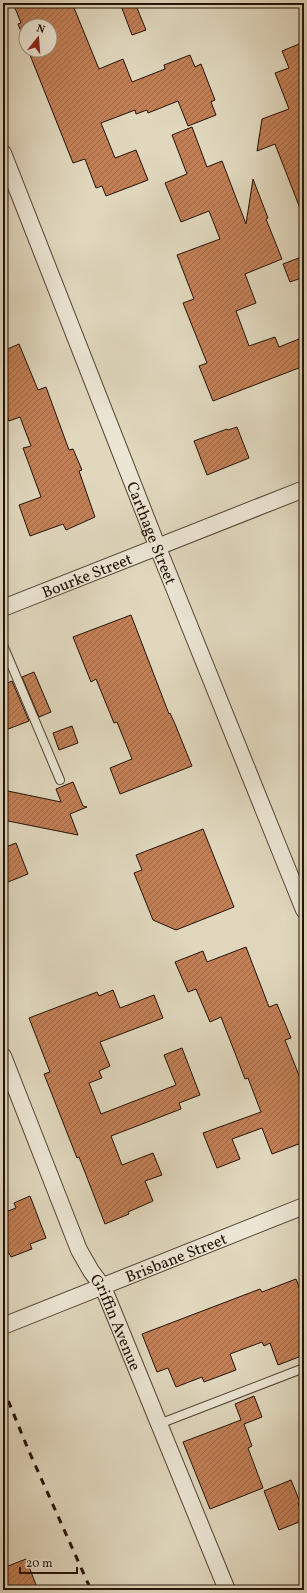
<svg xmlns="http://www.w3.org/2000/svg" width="307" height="1593" viewBox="0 0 307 1593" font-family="Vollkorn,serif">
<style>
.building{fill:url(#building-hatch);stroke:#231205}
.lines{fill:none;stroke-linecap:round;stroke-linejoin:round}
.lane-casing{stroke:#524333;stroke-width:10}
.street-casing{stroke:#524333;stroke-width:18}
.lane{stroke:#ebe5d4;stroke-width:8}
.street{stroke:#ebe5d4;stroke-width:16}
.rail{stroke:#231205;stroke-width:3;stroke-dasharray:7 7;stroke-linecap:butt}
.labels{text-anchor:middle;stroke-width:3.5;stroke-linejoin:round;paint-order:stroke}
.street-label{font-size:16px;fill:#231205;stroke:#ebe5d4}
</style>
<defs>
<pattern id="building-hatch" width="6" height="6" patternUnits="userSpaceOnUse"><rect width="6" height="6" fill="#c27f56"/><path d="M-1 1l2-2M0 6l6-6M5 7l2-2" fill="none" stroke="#9d6745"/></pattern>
</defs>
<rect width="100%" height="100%" fill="#e0d7bd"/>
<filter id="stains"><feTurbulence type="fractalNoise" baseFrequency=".005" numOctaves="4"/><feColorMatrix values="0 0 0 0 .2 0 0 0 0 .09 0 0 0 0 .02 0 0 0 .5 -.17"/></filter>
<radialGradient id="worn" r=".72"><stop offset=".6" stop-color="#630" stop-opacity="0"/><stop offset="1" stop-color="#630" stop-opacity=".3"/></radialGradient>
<path class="building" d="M13 3H72L99 69 123 59 132 82 165 69 164 65 190 55 195 67 201 64 215 100 211 102 216 115 188 126 178 101 148 113 147 110 136 114 135 110 101 123 115 158 136 150 148 180 106 196 102 186 96 188 85 159 73 163 28 50H50V26H26V44L18 24 21 23Z
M120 3H135L146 30 132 35Z
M304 42V216H303L275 144 257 151 262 119 289 109 275 73 289 68 282 51Z
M192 127 207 167 222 161 246 224 253 179 268 218 266 219 282 259 245 274 256 303 236 311 249 346 275 337 279 347 304 337V366L213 401 199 366 207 363 183 303 194 299 177 255 220 239 209 211 181 222 165 183 187 174 172 135Z
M304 256V277L290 282 283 264Z
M19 344 38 390 46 387 69 450 73 449 82 470 79 471 95 517 66 530 63 524 30 536 19 505 41 497 23 448 31 446 20 417 9 421 3 406V351Z
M237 427 249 458 207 475 194 441 227 429 228 430Z
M131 615 169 714 170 713 175 724 192 766 120 794 110 768 132 759 117 722 114 723 96 679 91 682 73 637Z
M34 672 51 712 39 717 22 677Z
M12 681 29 721 3 731V685Z
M72 726 78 743 59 750 53 733Z
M73 782 83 806 87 807 70 814 78 835 3 820V790L61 802 56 789Z
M203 829 234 907 176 930 153 920 134 873 142 870 136 855Z
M16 843 28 874 3 884V848Z
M246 947 269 1007 277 1004 291 1038 285 1040 304 1088V1142L272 1154 262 1128 232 1139 240 1159 217 1168 203 1133 261 1112 248 1078 245 1079 221 1017 210 1022 196 989 188 992 175 962 203 951 207 962Z
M113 990 120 1008 154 995 163 1018 100 1042 110 1066 99 1071 102 1078 89 1083 101 1114 176 1085 164 1055 182 1048 200 1095 179 1103 181 1109 111 1136 122 1165 153 1153 162 1175 145 1181 153 1201 128 1212 129 1214 105 1224 79 1157 77 1158 44 1074 50 1072 29 1018 97 992 99 996Z
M30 1196 46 1238 30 1244 32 1249 11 1257 9 1253 3 1255V1213L16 1208 14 1203Z
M296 1279 304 1300V1355L278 1365 270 1343 264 1346 262 1342 230 1354 236 1370 204 1382 202 1377 176 1387 168 1368 157 1372 142 1334 260 1289 262 1292Z
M254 1396 262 1417 244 1424 252 1446 248 1448 263 1488 210 1509 183 1442 241 1420 235 1404Z
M291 1480 300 1502 298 1503 304 1520 279 1530 264 1491Z
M26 1559 38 1590H3V1568Z"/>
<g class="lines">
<g class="lane-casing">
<path id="lane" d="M3 645 60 780
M159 1424 304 1368"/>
</g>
<g class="street-casing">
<g id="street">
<path id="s1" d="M3 153 158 548 304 910"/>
<path id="s2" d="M3 608 304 489"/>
<path id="s3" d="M3 1056 79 1250 91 1271 103 1287 227 1590"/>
<path id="s4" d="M3 1326 304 1206"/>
</g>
</g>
<use href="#lane" class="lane"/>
<use href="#street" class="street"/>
<path class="rail" d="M3 1388 28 1449 91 1590"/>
</g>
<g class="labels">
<g class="street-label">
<text dy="6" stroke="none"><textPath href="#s1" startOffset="408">Carthage Street</textPath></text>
<text dy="6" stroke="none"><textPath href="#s2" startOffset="90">Bourke Street</textPath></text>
<text dy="6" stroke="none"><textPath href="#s4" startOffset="186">Brisbane Street</textPath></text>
<text dy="6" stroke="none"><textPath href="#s3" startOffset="290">Griffin Avenue</textPath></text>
</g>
</g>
<rect width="307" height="1593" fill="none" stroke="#e0d7bd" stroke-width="16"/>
<rect x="4" y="4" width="299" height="1585" fill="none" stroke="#231205" stroke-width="2"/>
<rect x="8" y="8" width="291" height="1577" fill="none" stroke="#231205"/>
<g transform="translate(38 38) rotate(17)"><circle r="19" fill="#ebe5d4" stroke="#9b9181"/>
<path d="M0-3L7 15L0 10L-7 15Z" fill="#8f2418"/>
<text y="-6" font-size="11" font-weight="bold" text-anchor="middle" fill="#231205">N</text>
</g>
<path d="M20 1567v6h57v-6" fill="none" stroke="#231205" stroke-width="2"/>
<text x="26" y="1567" font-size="12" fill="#231205" stroke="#ebe5d4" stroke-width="3" paint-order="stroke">20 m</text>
<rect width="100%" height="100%" filter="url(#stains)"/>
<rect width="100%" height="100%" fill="url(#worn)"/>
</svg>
